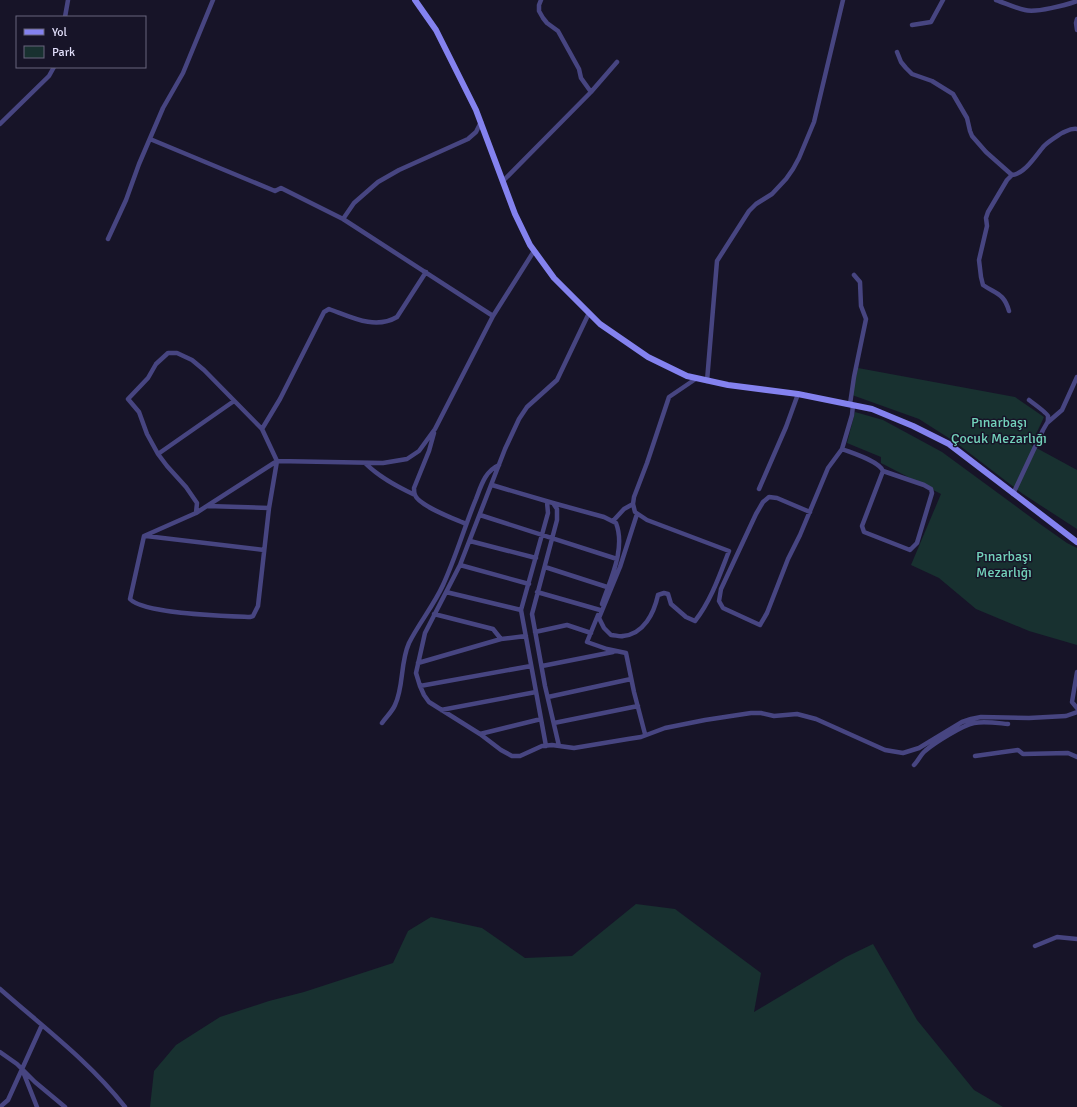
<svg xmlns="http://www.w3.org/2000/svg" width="1077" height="1107" viewBox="0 0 1077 1107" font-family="Signika,sans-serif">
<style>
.green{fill:#183130}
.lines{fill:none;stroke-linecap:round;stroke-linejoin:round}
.street{stroke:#474581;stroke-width:4.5}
.secondary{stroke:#8482ef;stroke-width:6}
.labels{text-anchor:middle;stroke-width:3;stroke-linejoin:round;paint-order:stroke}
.park-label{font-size:14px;fill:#73d3bb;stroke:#171428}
</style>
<rect width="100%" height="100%" fill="#171428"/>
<path class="green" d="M858 368 1015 397 1044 417 1031 445 1077 470V529L1023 494 955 442 919 419 852 395Z
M855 412 883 420 942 452 1040 524 1067 543 1077 548V645L1029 631 976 609 939 578 911 565 941 494 881 463V457L847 443Z
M636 904 675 909 761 973 754 1012 846 957 873 944 917 1020 974 1090 1003 1107H150L154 1071 176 1045 220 1017 269 1001 304 992 393 963 408 931 431 917 482 928 525 958 572 956Z"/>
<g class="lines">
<path class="street" d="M541 0 539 5V11L543 18 547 23 558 31 579 69 581 78 591 92
M996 0C1005 3 1015 8 1025 10 1036 13 1066 5 1077 1
M65 17 68 0
M1077 19 1076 23 1077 30
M912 25 931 22 943 0
M897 52 901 62 906 68 912 74 932 81 953 94 967 118 970 131 972 136 986 152 1012 175C1025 174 1036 155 1044 146 1049 141 1056 137 1062 133 1067 131 1071 128 1077 129
M481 122 476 132 468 139 399 170 378 182 354 203 343 219 493 316
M0 124 49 76 54 67
M150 139 275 191 281 188 343 219
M503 181 591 92 617 62
M108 239 126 200 139 164 163 108 183 73 213 0
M1009 311C1004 293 996 294 983 285L981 277 979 260 987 226 986 218 988 212 1007 180 1012 175
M589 313 557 380 527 407 519 419 505 449 460 565 425 633 416 673 420 686 424 695 429 702 480 734 501 750 512 756H520L542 746 552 745 574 748 628 739 641 737 665 728 705 720 751 713H761L774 716 797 714 816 719 885 750 903 753 919 748 962 722 971 719 981 717 1029 718 1066 716 1077 712
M168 353H177L192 360 204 370 262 429 277 461 269 508 258 606 253 616 250 617C225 616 144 614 130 599L144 536 196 513 197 503 186 487 167 466 158 454 147 434 139 412 128 399 148 378 156 364Z
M707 381 717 261 749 211 756 204 772 194 786 179 793 169 799 158 814 122 843 0
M1029 400C1033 403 1047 413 1048 416 1048 417 1048 422 1047 423
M850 404 854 377 866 319 861 306 860 282 854 275
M262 429 280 399 324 312 329 309C351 317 375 330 397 317L426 272
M434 433 429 451 414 488C414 491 414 493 415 495 419 506 455 519 466 524
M842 449C852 453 879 461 883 471L924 485 931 489 932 493 917 543 910 550 864 532 862 526 883 471
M158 454 234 401
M365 463C379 477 396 486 415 495
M492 485 553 503 604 517 616 523C626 549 610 580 602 604
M759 489 786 427 798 394
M1013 494 1043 430 1047 423 1062 410 1077 377
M553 503 557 509V520L532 614 545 686 559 746
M207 506 269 508
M810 512 777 498 769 497 763 502 756 514 721 589 719 601 723 608 760 625 767 613 788 559 800 535 828 468 842 449 852 415 853 405
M196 513 277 461 383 463 407 459 419 451 435 429 493 316 534 251
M637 514 620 567 599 618 604 628 611 635C615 635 620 637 623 636 644 634 654 613 658 595L664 593 668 594 671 604 686 617 695 621C711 601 720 574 729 551L647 520 635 512 633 504 634 497 647 463 669 397 697 378
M480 515 617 559
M613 521 624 509 633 504
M146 536 264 550
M470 541 536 558
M460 565 529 584
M545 567 607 587
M446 592 521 610
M537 592 600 610
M434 614 493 629 501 639
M598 615 587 642 607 649 626 653 634 692 645 734
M535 632 567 625 591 633
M418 663 501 639 526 636
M542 666 613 652
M1077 672 1072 702 1077 708
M420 686 531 666
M548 697 631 679
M441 710 536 692
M382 723C386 717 392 712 395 705 404 686 400 663 409 643 419 623 434 605 443 585 456 557 464 528 476 499 481 486 485 471 499 465
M554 723 638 706
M480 734 541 719
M546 746 521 610 548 513 547 502
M975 756 1018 750 1023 754 1068 753 1077 757
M914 765C918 761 921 754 925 751 934 743 963 725 974 723 985 721 997 723 1008 724
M1035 946 1057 937 1077 939
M0 989C43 1027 90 1062 125 1107
M0 1052 17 1064 35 1082 65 1107
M22 1069 37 1107
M0 1107 8 1100 42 1025"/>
<path class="secondary" d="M415 0 436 30 476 110 515 214 530 245 554 278 600 324 648 357 687 376 728 385 798 394 872 409 913 426 949 444 1077 542"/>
</g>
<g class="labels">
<g class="park-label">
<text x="999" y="427">Pınarbaşı<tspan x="999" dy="16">Çocuk Mezarlığı</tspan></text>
<text x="1004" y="561">Pınarbaşı<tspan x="1004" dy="16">Mezarlığı</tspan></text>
</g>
</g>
<rect x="16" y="16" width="130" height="52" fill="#171428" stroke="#68657c"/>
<rect x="24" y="29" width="20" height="6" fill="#8482ef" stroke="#68657c"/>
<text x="52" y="36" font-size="12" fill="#e2dffb">Yol</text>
<rect x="24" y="46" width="20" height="12" fill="#183130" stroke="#68657c"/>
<text x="52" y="56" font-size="12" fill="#e2dffb">Park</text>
</svg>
